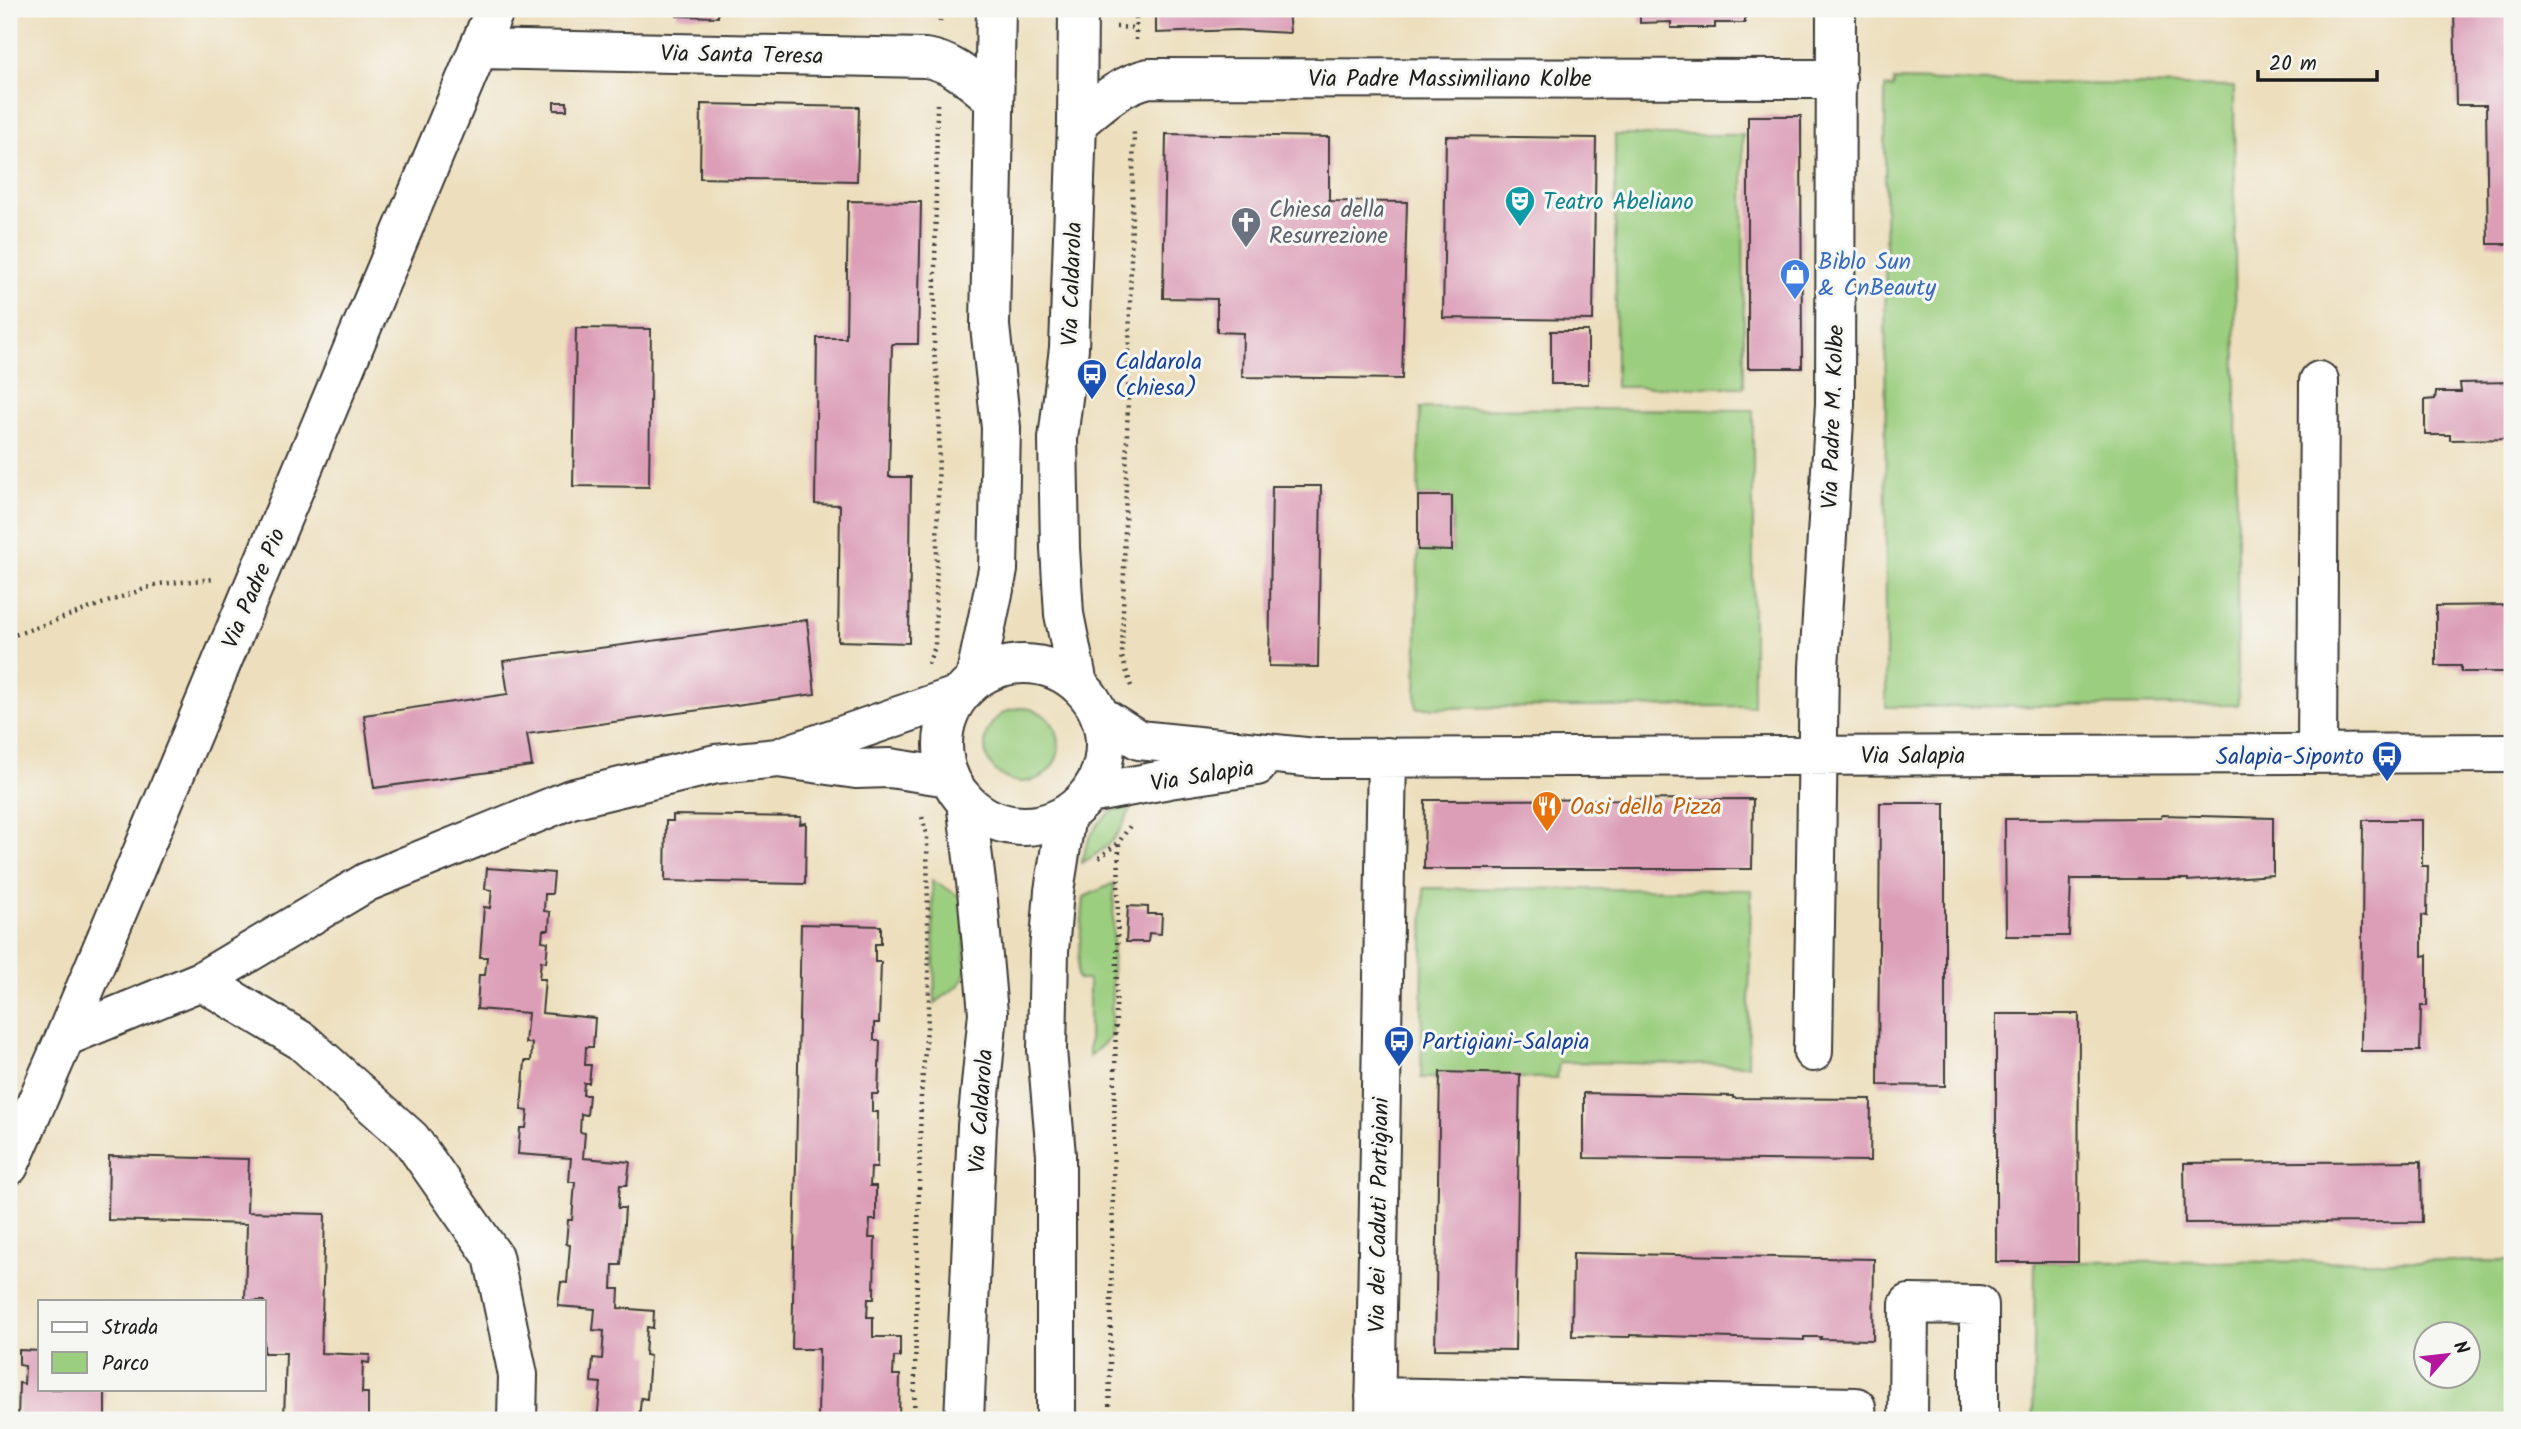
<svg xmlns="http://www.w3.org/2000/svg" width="2521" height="1429" viewBox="0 0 2521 1429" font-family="Kalam,sans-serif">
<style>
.green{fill:#9bce7f;stroke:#5c754e;stroke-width:2;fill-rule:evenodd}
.building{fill:#dc9eb7}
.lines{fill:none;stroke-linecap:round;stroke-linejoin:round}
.minor-casing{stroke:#3b3934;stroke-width:42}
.path{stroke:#3b3934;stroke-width:4.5;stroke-dasharray:2 5;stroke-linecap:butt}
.minor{stroke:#fff;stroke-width:38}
.labels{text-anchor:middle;stroke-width:6;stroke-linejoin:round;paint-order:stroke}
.street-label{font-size:23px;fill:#1c1c1c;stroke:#f6f6f2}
.culture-label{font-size:23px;fill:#0d838f;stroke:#f6f6f2;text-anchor:start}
.worship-label{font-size:23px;fill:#5b616d;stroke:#f6f6f2;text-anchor:start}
.shop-label{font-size:23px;fill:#366cbe;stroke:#f6f6f2;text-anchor:start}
.transit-label{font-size:23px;fill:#164399;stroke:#f6f6f2;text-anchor:start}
.food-label{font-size:23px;fill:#c56008;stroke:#f6f6f2;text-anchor:start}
</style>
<rect width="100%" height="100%" fill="#f6f6f2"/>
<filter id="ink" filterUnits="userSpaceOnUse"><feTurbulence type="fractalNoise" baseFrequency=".0143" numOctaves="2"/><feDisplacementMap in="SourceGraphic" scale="14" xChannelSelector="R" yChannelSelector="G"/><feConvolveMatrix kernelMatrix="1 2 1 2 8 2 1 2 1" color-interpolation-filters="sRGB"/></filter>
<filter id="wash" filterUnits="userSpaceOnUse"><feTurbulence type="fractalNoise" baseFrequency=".00686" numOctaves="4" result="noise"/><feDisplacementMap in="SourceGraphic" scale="28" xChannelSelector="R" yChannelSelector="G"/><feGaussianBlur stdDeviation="1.57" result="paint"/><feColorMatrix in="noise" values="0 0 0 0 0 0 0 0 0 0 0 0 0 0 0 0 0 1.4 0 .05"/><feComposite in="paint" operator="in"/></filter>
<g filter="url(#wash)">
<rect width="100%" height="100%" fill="#eddfbd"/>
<path class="green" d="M1894 80 2234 87 2238 705 1886 707 1885 87 1893 88Z
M1615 135H1743L1744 387H1616Z
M1420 408 1753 410V706L1416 708 1418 550H1452V497L1418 496Z
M985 745a37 37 0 1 1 74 0a37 37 0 1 1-74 0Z
M1132 804C1123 832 1108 850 1081 863 1088 834 1101 811 1132 804Z
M932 880 963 898 966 968 964 978 959 985 935 1003Z
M1114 883 1111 1037 1089 1057V982L1087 980H1079L1077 976 1084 897Z
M1424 888 1751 890 1748 1065 1559 1062 1557 1078H1421Z
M2512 1261V1420H2033L2035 1262ZM2426 1334H2468V1376H2426Z"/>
<g id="blocks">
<path class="building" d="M677 9H718V17L677 16Z
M1156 9H1288L1290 33 1237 30 1156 33Z
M1640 9H1745V23H1715V28H1671V22L1640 23Z
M2454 9H2512V244H2488L2486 105H2456Z
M554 102H567V110H554Z
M701 104 859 107 857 181 700 178Z
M1748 116H1801L1802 368H1748Z
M1166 134 1329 137V201L1407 202 1402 379 1242 377 1243 333 1217 332V299L1163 298Z
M1446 136 1596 138 1593 320 1443 318Z
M848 201 921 202 918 344H892L889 477H911L909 643 838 641 840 505 815 504 817 338H846Z
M576 328 651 329 649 487 573 486Z
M1551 331H1588V384H1551Z
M2512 382V439L2450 440V435H2425V400L2435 399 2436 392H2461L2460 383Z
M1272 486H1321L1318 667 1269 666Z
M1418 496H1452V551L1418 550Z
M2512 605V672H2461V666H2436V606Z
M807 620 815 694 527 734 532 766 374 788 364 715 508 694 503 661Z
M1753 799 1752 869H1424L1425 800Z
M1880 803H1945V1086L1878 1085Z
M673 815 801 817 800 824 806 823 805 884 665 881 666 821H673Z
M2162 815 2273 818V875L2188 881V879H2071L2069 936H2006L2005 819 2161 818Z
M2363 820H2422V866H2428L2427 916 2422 915V956L2427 955V1006H2421L2420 1051H2361Z
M487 868 554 873 552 894H545L544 911 550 912 549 930H543L542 941 548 942 546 962 541 961 539 979H545L542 1013 595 1018 593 1047H586L585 1065H591L589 1083H584L583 1095H589L587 1115 581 1114 580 1132 585 1133 583 1158 630 1162 627 1185H620L618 1208H625L621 1265H613L612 1289H619L618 1308 654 1311 653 1328 647 1327 645 1355 650 1356 647 1399 641 1398 639 1420H597L601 1383 591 1382 593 1358 602 1359 604 1331 593 1330 595 1309 558 1306 561 1282 567 1283 570 1245 566 1244 568 1220H572L575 1182H569L571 1158 518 1154 520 1128H526L528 1111 521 1110 525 1061H531L532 1043H525L528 1013 477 1009 479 975H485L487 957H480L484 907 490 908 492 890 485 889Z
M1128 906 1148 907V914H1162L1161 934 1149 933 1148 942H1126Z
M801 924 881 926V944H875V962H881L879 1023H874V1040L880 1041 878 1094H872V1112H878L877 1168H871L870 1186H876V1220H870L869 1238H875L874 1299H868L867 1317H873V1337H900V1357H894L893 1375H900L899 1420H818L819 1349H792Z
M1996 1014H2079L2078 1262H1996Z
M1440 1072 1520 1074 1515 1350 1435 1349Z
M1584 1093 1733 1096V1098L1871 1099 1870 1161 1584 1158Z
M109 1156 249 1159 247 1212 325 1214 321 1353 370 1355 369 1363 363 1362 362 1393H368V1420H284L286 1353H264V1301H245L247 1224 108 1220Z
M2421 1161 2422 1222 2185 1223 2184 1163Z
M1573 1253 1874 1259 1873 1340 1820 1339 1821 1337H1804V1340L1630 1335V1337L1572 1336Z
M19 1350 40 1351V1389H105V1420H18L19 1383 24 1384 25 1366 19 1365Z"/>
</g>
</g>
<g filter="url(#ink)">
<use href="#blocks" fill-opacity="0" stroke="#3b3934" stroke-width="2"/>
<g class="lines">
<g class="minor-casing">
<path id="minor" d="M1078 9 1077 123 1069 348 1058 439 1060 548 1064 614 1078 684
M478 49 925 58C952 61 973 82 994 99
M1077 123C1100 104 1119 85 1149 78L1837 79
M943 745a81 81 0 1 1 162 0a81 81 0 1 1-162 0Z
M975 679 998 570 1001 428 990 326 996 9
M1101 716 1139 740 1315 758 2512 753
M2317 754 2319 381
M783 756 959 695
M1089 794 1169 779 1257 766
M201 981 302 1041 411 1139 493 1256 518 1375 517 1420
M65 1037 201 981 367 882 571 799 716 764 778 758 856 769 890 768 949 777
M1813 1052 1819 667 1835 404 1836 9
M9 1166 65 1037 495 9
M1375 1397 1856 1407 1857 1420
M964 1420 977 1126 988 1013 977 890 966 802
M1056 1420V1155L1047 1050 1049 951 1054 891 1066 815
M1375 1420 1387 757
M1908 1420 1909 1304 1979 1305V1420"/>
</g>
<path class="path" d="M940 22V9
M1116 27 1136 28
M1136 40V9
M9 637 158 584 215 579
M928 664 935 647 940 396 934 353 937 104
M1131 686 1122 657 1134 129
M1099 858 1119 842
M914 1420 921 1096 929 1006 927 836 921 813
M1109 1420 1119 842 1130 826"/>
<use href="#minor" class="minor"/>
</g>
</g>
<defs>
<g id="theatre-pin" transform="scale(1.575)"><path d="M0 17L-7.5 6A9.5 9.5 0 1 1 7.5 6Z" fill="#0f9aa8" stroke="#f6f6f2"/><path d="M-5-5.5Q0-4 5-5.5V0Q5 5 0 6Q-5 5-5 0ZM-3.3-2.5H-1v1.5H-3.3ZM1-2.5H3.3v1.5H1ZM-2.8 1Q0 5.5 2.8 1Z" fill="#fff"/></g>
<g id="church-pin" transform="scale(1.575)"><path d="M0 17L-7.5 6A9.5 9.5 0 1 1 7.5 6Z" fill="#6b7280" stroke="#f6f6f2"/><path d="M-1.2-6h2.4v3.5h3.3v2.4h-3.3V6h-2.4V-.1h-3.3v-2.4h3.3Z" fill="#fff"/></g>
<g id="shop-pin" transform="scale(1.575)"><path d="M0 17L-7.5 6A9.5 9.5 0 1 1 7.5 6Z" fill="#3f7fe0" stroke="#f6f6f2"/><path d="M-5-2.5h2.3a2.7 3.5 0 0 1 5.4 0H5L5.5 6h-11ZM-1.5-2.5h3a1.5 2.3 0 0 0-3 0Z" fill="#fff"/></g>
<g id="bus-pin" transform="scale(1.575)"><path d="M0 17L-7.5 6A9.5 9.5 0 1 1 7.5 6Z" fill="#1a4fb4" stroke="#f6f6f2"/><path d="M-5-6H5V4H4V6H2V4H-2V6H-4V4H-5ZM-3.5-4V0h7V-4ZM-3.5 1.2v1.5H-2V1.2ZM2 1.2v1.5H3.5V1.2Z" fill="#fff"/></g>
<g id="restaurant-pin" transform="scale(1.575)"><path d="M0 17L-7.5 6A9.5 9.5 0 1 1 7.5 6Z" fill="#e8710a" stroke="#f6f6f2"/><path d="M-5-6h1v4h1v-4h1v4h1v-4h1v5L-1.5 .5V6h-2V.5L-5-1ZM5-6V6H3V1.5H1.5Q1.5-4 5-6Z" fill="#fff"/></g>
</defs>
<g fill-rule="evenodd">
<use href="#theatre-pin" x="1520" y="201"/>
<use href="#church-pin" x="1246" y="222"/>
<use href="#shop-pin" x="1795" y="274"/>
<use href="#bus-pin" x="1092" y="374"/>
<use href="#bus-pin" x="2387" y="756"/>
<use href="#restaurant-pin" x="1547" y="806"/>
<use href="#bus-pin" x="1399" y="1041"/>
</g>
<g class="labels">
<g class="street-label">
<text transform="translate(742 54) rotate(1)" y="8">Via Santa Teresa</text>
<text x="1450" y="86">Via Padre Massimiliano Kolbe</text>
<text transform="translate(1071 284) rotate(-88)" y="8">Via Caldarola</text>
<text transform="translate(1832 417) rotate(-88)" y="8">Via Padre M. Kolbe</text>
<text transform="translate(253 588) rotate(-67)" y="8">Via Padre Pio</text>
<text x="1913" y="763">Via Salapia</text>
<text transform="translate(1202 775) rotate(-9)" y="8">Via Salapia</text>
<text transform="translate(980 1111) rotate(-86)" y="8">Via Caldarola</text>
<text transform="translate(1378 1215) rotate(-89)" y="8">Via dei Caduti Partigiani</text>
</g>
<g class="culture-label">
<text x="1543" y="209">Teatro Abeliano</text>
</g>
<g class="worship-label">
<text x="1269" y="217">Chiesa della<tspan x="1269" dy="26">Resurrezione</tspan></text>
</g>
<g class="shop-label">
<text x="1818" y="269">Biblo Sun<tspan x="1818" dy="26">&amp; CnBeauty</tspan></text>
</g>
<g class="transit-label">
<text x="1115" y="369">Caldarola<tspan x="1115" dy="26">(chiesa)</tspan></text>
<text x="2364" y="764" text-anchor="end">Salapia-Siponto</text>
<text x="1422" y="1049">Partigiani-Salapia</text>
</g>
<g class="food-label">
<text x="1570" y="814">Oasi della Pizza</text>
</g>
</g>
<rect width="2521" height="1429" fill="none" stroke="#f6f6f2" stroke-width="35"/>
<rect x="38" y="1300" width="228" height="91" fill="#f6f6f2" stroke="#9f9f9c" stroke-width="2"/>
<rect x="52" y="1322" width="35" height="10" fill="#ffffff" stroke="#9f9f9c" stroke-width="2"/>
<text x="102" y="1334" font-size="21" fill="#1c1c1c">Strada</text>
<rect x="52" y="1352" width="35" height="21" fill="#9bce7f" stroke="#9f9f9c" stroke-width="2"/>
<text x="102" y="1370" font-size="21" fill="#1c1c1c">Parco</text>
<g transform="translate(2447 1355) rotate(62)"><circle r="33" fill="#f6f6f2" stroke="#9f9f9c" stroke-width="2"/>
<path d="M0-5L12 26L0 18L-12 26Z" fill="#b5179e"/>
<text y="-10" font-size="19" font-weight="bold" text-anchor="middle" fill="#1c1c1c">N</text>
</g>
<path d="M2258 70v10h119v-10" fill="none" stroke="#1c1c1c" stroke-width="3.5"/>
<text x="2269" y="70" font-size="21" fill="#1c1c1c" stroke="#f6f6f2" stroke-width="5" paint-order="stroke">20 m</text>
</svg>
